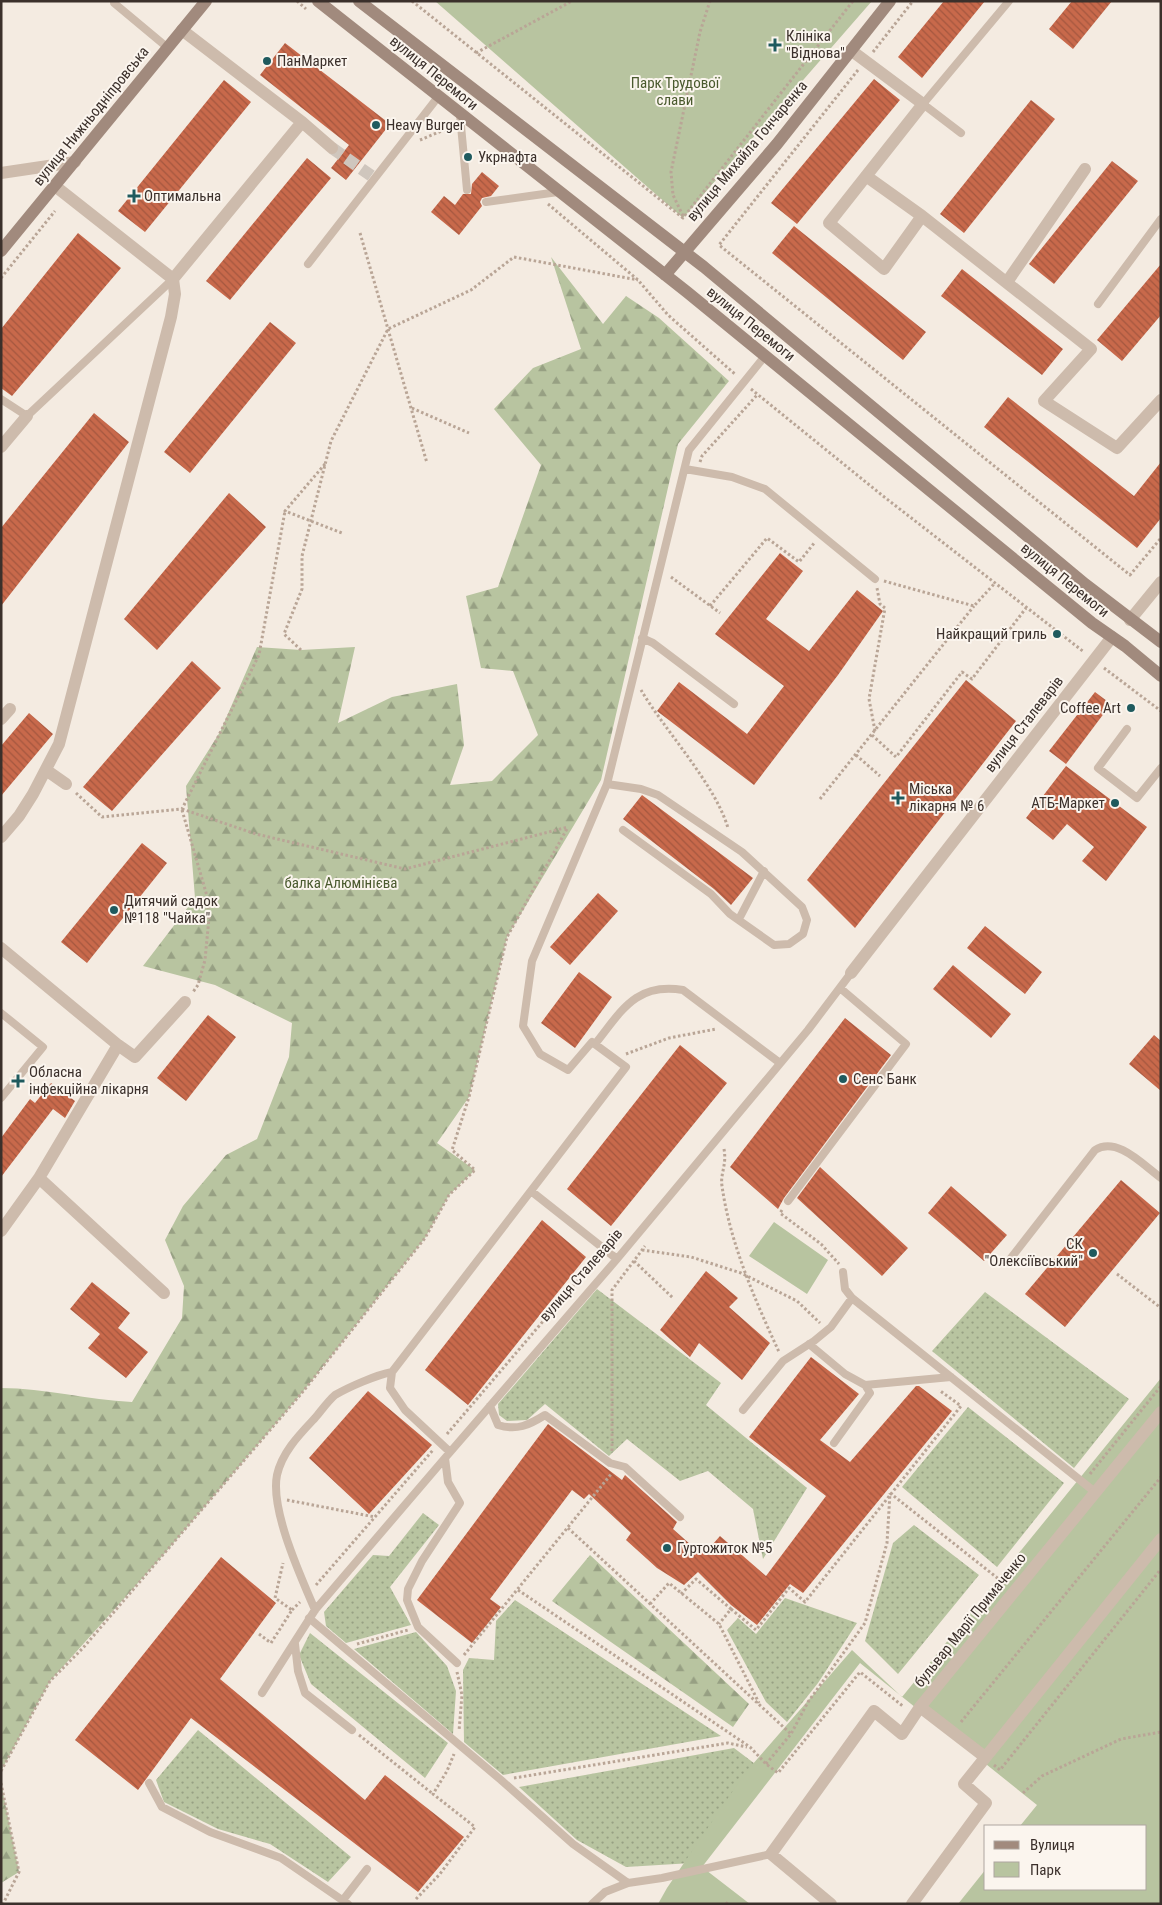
<svg xmlns="http://www.w3.org/2000/svg" width="1162" height="1905" viewBox="0 0 1162 1905" font-family="'Roboto Condensed',sans-serif">
<style>
.grass{fill:url(#grass-dots)}
.forest{fill:url(#forest-firs)}
.green{fill:#b8c4a0}
.building{fill:url(#building-back-hatch)}
.lines{fill:none;stroke-linecap:round;stroke-linejoin:round}
.street-tunnel{stroke:#cfc6bd;stroke-width:12;stroke-dasharray:12 6;stroke-linecap:butt}
.path{stroke:#b9a596;stroke-width:3;stroke-dasharray:2.5 2.5;stroke-linecap:butt}
.lane{stroke:#cdbbac;stroke-width:8}
.street{stroke:#cdbbac;stroke-width:12}
.secondary{stroke:#a18a7d;stroke-width:12}
.poi-dot{fill:#1f5a5e;stroke:#fbf5ee;stroke-width:2}
.labels{text-anchor:middle;stroke-width:4;stroke-linejoin:round;paint-order:stroke}
.poi-label{font-size:15px;fill:#3b302b;stroke:#fbf5ee;text-anchor:start}
.street-label{font-size:15px;fill:#3b302b;stroke:#fbf5ee}
.park-label{font-size:15px;fill:#4a5a2e;stroke:#fbf5ee}
</style>
<defs>
<pattern id="grass-dots" width="8" height="8" patternUnits="userSpaceOnUse" patternTransform="scale(1.25)"><rect width="8" height="8" fill="#b8c4a0"/><path d="M2 2h.1M6 6h.1" fill="none" stroke="#97a083" stroke-width="1.8" stroke-linecap="round"/></pattern>
<pattern id="forest-firs" width="22" height="20" patternUnits="userSpaceOnUse" patternTransform="scale(1.25)"><rect width="22" height="20" fill="#b8c4a0"/><path d="M5 1l3.5 6h-7zM16 11l3.5 6h-7z" fill="#97a083"/></pattern>
<pattern id="building-back-hatch" width="6" height="6" patternUnits="userSpaceOnUse" patternTransform="scale(1.25)"><rect width="6" height="6" fill="#c8694b"/><path d="M-1 5l2 2M0 0l6 6M5-1l2 2" fill="none" stroke="#a4573f"/></pattern>
</defs>
<rect width="100%" height="100%" fill="#f4ebe1"/>
<path class="grass" d="M597 1289 721 1383 706 1405 807 1488 763 1559 753 1509 708 1471 680 1481 627 1439 609 1456 545 1404 527 1420 507 1421 499 1415 498 1404Z
M985 1292 1129 1399 1074 1468 932 1351Z
M968 1407 1064 1483 997 1567 902 1487Z
M423 1513 439 1525 390 1587 411 1625 346 1643 326 1626 324 1612 373 1555 389 1556Z
M914 1525 979 1575 898 1674 865 1641 893 1543Z
M785 1598 857 1623 818 1683 787 1722 766 1702 727 1630 738 1618 756 1634Z
M515 1600 721 1736 503 1775 464 1742 463 1670 469 1658 494 1660 496 1621Z
M416 1632 447 1666 456 1691 453 1734 354 1649Z
M310 1633 448 1743 425 1778 311 1684 299 1655Z
M198 1730 351 1857 328 1882 270 1844 218 1829 164 1802 156 1780Z
M734 1748 763 1770 692 1863 626 1867 577 1840 519 1787Z"/>
<path class="forest" d="M551 257 603 324 626 296 659 318 729 381 678 444 601 780 507 937 469 1097 437 1143 475 1170 449 1195 425 1238 301 1394 164 1554 50 1681 1 1771V1388C45 1388 88 1400 132 1402L182 1318 184 1286 165 1240 183 1206 226 1155 257 1139 289 1057 292 1023 215 985 143 966 195 898 186 786 220 732 257 647 301 650 355 647 338 723 392 697 457 684 464 745 450 785 492 781 538 735 513 671 481 668 466 596 498 587 541 465 494 409 533 368 581 349Z
M590 1555 749 1704 733 1727 552 1601Z
M1 1783 19 1872 1 1883Z"/>
<path class="green" d="M435 1H872L683 218Z
M774 1222 828 1260 807 1294 749 1256Z
M1161 1378V1904H958L986 1869V1889H1146V1826H1020L1037 1805 860 1663 702 1867 750 1904H658L667 1888 745 1773 852 1650 902 1697Z"/>
<path class="building" d="M944 1H985L922 78 898 57Z
M1072 1H1112L1073 49 1049 29Z
M285 43 390 124 346 180 331 168 349 145 260 75Z
M874 79 900 100 797 224 771 203Z
M224 80 251 102 145 232 118 211Z
M1031 100 1055 119 964 233 940 214Z
M307 158 331 178 230 300 206 281Z
M1112 161 1138 181 1054 284 1029 264Z
M482 172 499 186 491 196 482 198 480 202 482 206 459 235 431 212 444 196 455 205 463 194H471L472 184Z
M794 226 926 332 903 360 772 253Z
M78 233 121 268 12 396 1 388V329Z
M1161 264V315L1122 361 1097 340Z
M962 269 1063 349 1042 375 941 296Z
M270 322 296 343 190 473 164 452Z
M1008 397 1134 496 1161 462V518L1137 548 984 427Z
M94 413 129 442 1 606V528Z
M229 493 266 527 157 650 124 619Z
M780 553 803 571 766 619 809 651 857 590 883 611 838 675 754 785 657 711 679 682 747 734 784 686 715 634Z
M192 661 221 688 112 811 83 787Z
M966 680 1016 721 855 928 807 880Z
M1095 692 1111 704 1066 764 1049 751Z
M29 713 53 734 1 796V746Z
M1066 766 1147 827 1106 881 1082 861 1094 847 1067 824 1053 840 1026 818Z
M642 795 753 878 731 905 714 889 623 819Z
M142 843 167 863 87 963 61 942Z
M598 893 618 911 570 965 550 947Z
M985 926 1042 972 1025 994 967 948Z
M953 965 1011 1014 991 1038 933 989Z
M579 972 612 997 575 1048 541 1023Z
M208 1015 236 1037 186 1101 157 1078Z
M845 1018 891 1055 784 1198 778 1209 730 1167Z
M1154 1035 1161 1041V1091L1129 1064Z
M680 1045 727 1083 611 1226 567 1189Z
M51 1083 75 1101 65 1118 53 1109 1 1177V1138L30 1099 35 1103Z
M820 1167 908 1248 882 1276 797 1198Z
M1121 1180 1160 1213 1065 1327 1025 1294Z
M951 1186 1007 1235 984 1261 928 1213Z
M542 1220 586 1257 468 1405 425 1370Z
M706 1271 738 1298 729 1307 770 1343 742 1380 699 1343 690 1357 660 1330Z
M92 1282 130 1313 118 1328 148 1352 126 1378 88 1348 100 1334 70 1309Z
M811 1357 859 1394 820 1440 850 1462 916 1386H919L952 1411 803 1593 790 1584 757 1625 731 1605 698 1572 684 1585 657 1568 626 1540 631 1533 589 1494 584 1499 572 1490 490 1599 501 1607 472 1643 417 1600 548 1424 622 1480 625 1475 677 1522 673 1529 691 1545 706 1552 720 1536 766 1576 826 1496 749 1437Z
M368 1391 432 1445 369 1514 309 1458Z
M221 1557 276 1603 220 1679 365 1800 385 1775 464 1837 418 1892 191 1718 138 1790 75 1740Z"/>
<g class="lines">
<path class="street-tunnel" d="M332 148 373 177"/>
<path class="path" d="M297 1 306 9
M412 1 683 218 853 1
M873 52 913 1
M476 53 572 1
M858 70 719 245 1130 575 1161 538
M420 140 451 127
M548 204 638 280 668 315 736 375
M683 216 673 195 671 172 700 32 710 1
M360 233 427 463
M1 278 55 211
M751 389 883 496 1084 652
M412 408 469 433
M700 462 702 456 758 394
M325 464 285 511 342 533
M671 577 720 613
M884 581 974 606 995 583
M710 606 767 538 799 562 815 542
M301 650 284 634 302 589V556L331 441 388 329 471 290 514 257 638 280
M1104 668 1161 711
M641 690C666 732 715 784 728 828
M875 731 869 699 885 608 880 604 877 588
M872 735 896 757 962 672 972 679 1026 608
M856 755 880 776
M76 793 102 817 182 809 259 655 285 511
M820 799 974 606
M182 809 256 834 405 869 568 827
M182 810 207 896 209 918 205 960 198 985 193 992
M626 1054 669 1038 716 1029
M724 1149C727 1165 720 1174 722 1186 730 1243 755 1300 779 1352
M782 1210 780 1213 821 1244 839 1264
M642 1250 691 1257 741 1273 797 1301 820 1323
M634 1261 673 1298
M1117 1274 1161 1308
M447 1434 591 1265
M612 1451V1290L645 1246
M1090 1474 1161 1386
M890 1493 1005 1584
M287 1500 375 1517
M568 1528 791 1734
M316 1585 433 1450
M518 1590 750 1747 766 1764 778 1773 860 1672 904 1707
M681 1594 696 1579 731 1609 719 1624
M650 1604 669 1583 719 1624 759 1703
M731 1609 756 1630 789 1588 805 1602 961 1406 939 1390
M292 1610 300 1602
M259 1634 271 1643 292 1610 275 1598 283 1563
M357 1644 408 1630
M464 1655 612 1473
M457 1672 462 1695 459 1731
M961 1722 1161 1477
M359 1735 433 1794
M766 1764 791 1734 808 1702 865 1623 887 1543 890 1493
M994 1765 1000 1770 1161 1569
M1 1771 50 1681 83 1648 301 1394 425 1238 449 1195 475 1170 452 1150 469 1097 507 937 568 827
M514 1778 728 1743 747 1747
M1 1783 19 1872 3 1904
M1023 1793 1042 1776 1121 1739 1161 1732
M416 1899 440 1874 475 1827 433 1794 447 1771 454 1754
M726 1904 728 1902"/>
<path class="lane" d="M114 1V3L168 48
M460 115 467 190
M961 133 923 104 1009 1
M486 202 558 192
M308 264 438 97
M1098 304 1161 219
M1 399 27 416 173 279
M685 469 732 477 765 489 875 579
M642 638 653 643 734 704
M1127 729 1098 768 1137 798 1161 768
M607 784 641 789 658 795 742 852 802 907 807 920 803 934 789 944 774 945 730 914 711 894 623 830
M739 919 764 871
M1 1013 43 1047 1 1098
M595 1044C621 1012 635 982 683 990L780 1063
M531 1191 617 1259
M788 1201 906 1044 840 988
M1011 1258 1095 1150C1117 1136 1143 1165 1161 1178
M843 1272 845 1289 852 1298 1095 1492
M809 1344 845 1374 865 1385 951 1377
M392 1372 390 1388 405 1410 450 1452
M490 1406 498 1425C517 1431 529 1425 545 1415L610 1463 625 1467 680 1517
M743 1410 783 1361 814 1341 831 1327 852 1298
M834 1443 870 1393 865 1385
M315 1610C301 1577 270 1510 277 1475 282 1452 300 1434 315 1418 321 1411 328 1401 335 1395 349 1387 376 1375 392 1372L626 1067 592 1042 568 1070 540 1054 523 1026 532 961 607 784 689 450 765 356
M309 1618 501 1780 573 1844 628 1883 662 1878 771 1854
M295 1644 298 1671 305 1693 352 1730
M457 1663 418 1627 407 1600 408 1589 422 1561 460 1503 448 1482 445 1458 617 1259 808 1030 851 973
M262 1693 315 1610 445 1458
M149 1783 162 1807 210 1832 281 1858 348 1904
M343 1900 367 1869
M592 1904 605 1892 628 1883"/>
<path class="street" d="M852 51 923 104 829 223 884 269 922 216 1091 349 1044 401 1117 448 1161 400
M302 122 332 148
M1 173 75 162
M866 176 922 216
M55 186 173 279 302 122 182 30
M1007 282 1085 169
M1 447 27 416
M1130 620 1161 582
M1 719 10 709
M46 770 66 784
M1 837 19 816 33 794 59 744 171 317 175 294 173 279
M1 948 118 1045 39 1178 164 1293
M851 973 1112 637
M118 1045 135 1057 185 1002
M1 1231 39 1178
M920 1707 985 1757
M831 1904 771 1854 874 1711 902 1734 920 1707 1161 1412
M912 1904 986 1803 964 1784 1161 1539"/>
<path class="secondary" d="M318 1 687 292 1092 623 1125 646 1161 676
M359 1 704 267 1085 584 1161 642
M1 251 206 1
M665 275 777 144 890 1"/>
</g>
<g class="poi-dot">
<path d="M772.5 37.5h5v5h5v5h-5v5h-5v-5h-5v-5h5z"/>
<circle cx="267" cy="61" r="5"/>
<circle cx="376" cy="125" r="5"/>
<circle cx="468" cy="157" r="5"/>
<path d="M131.5 188.5h5v5h5v5h-5v5h-5v-5h-5v-5h5z"/>
<circle cx="1057" cy="634" r="5"/>
<circle cx="1131" cy="708" r="5"/>
<path d="M895.5 790.5h5v5h5v5h-5v5h-5v-5h-5v-5h5z"/>
<circle cx="1115" cy="803" r="5"/>
<circle cx="114" cy="910" r="5"/>
<circle cx="843" cy="1079" r="5"/>
<path d="M15.5 1073.5h5v5h5v5h-5v5h-5v-5h-5v-5h5z"/>
<circle cx="1093" cy="1253" r="5"/>
<circle cx="667" cy="1548" r="5"/>
</g>
<g class="labels">
<g class="poi-label">
<text x="786" y="41">Клініка<tspan x="786" dy="17">"Віднова"</tspan></text>
<text x="277" y="66">ПанМаркет</text>
<text x="386" y="130">Heavy Burger</text>
<text x="478" y="162">Укрнафта</text>
<text x="144" y="201">Оптимальна</text>
<text x="1047" y="639" text-anchor="end">Найкращий гриль</text>
<text x="1121" y="713" text-anchor="end">Coffee Art</text>
<text x="909" y="794">Мiська<tspan x="909" dy="17">лiкарня № 6</tspan></text>
<text x="1105" y="808" text-anchor="end">АТБ-Маркет</text>
<text x="124" y="906">Дитячий садок<tspan x="124" dy="17">№118 "Чайка"</tspan></text>
<text x="29" y="1077">Обласна<tspan x="29" dy="17">інфекційна лікарня</tspan></text>
<text x="853" y="1084">Сенс Банк</text>
<text x="1083" y="1249" text-anchor="end">СК<tspan x="1083" dy="17">"Олексіївський"</tspan></text>
<text x="677" y="1553">Гуртожиток №5</text>
</g>
<g class="street-label">
<text transform="translate(434 73) rotate(39)" y="5">вулиця Перемоги</text>
<text transform="translate(91 116) rotate(-51)" y="5">вулиця Нижньодніпровська</text>
<text transform="translate(747 151) rotate(-50)" y="5">вулиця Михайла Гончаренка</text>
<text transform="translate(751 324) rotate(39)" y="5">вулиця Перемоги</text>
<text transform="translate(1065 580) rotate(39)" y="5">вулиця Перемоги</text>
<text transform="translate(1024 724) rotate(-52)" y="5">вулиця Сталеварів</text>
<text transform="translate(581 1275) rotate(-49)" y="5">вулиця Сталеварів</text>
<text transform="translate(970 1620) rotate(-51)" y="5">бульвар Марії Примаченко</text>
</g>
<g class="park-label">
<text x="675" y="88">Парк Трудової<tspan x="675" dy="17">слави</tspan></text>
<text x="341" y="888">балка Алюмінієва</text>
</g>
</g>
<rect width="1162" height="1905" fill="none" stroke="#3b302b" stroke-width="5"/>
<rect x="984" y="1825" width="162" height="65" fill="#fbf5ee" stroke="#aea6a0"/>
<rect x="994" y="1841" width="25" height="8" fill="#a18a7d" stroke="#aea6a0"/>
<text x="1030" y="1850" font-size="15" fill="#3b302b">Вулиця</text>
<rect x="994" y="1862" width="25" height="15" fill="#b8c4a0" stroke="#aea6a0"/>
<text x="1030" y="1875" font-size="15" fill="#3b302b">Парк</text>
</svg>
